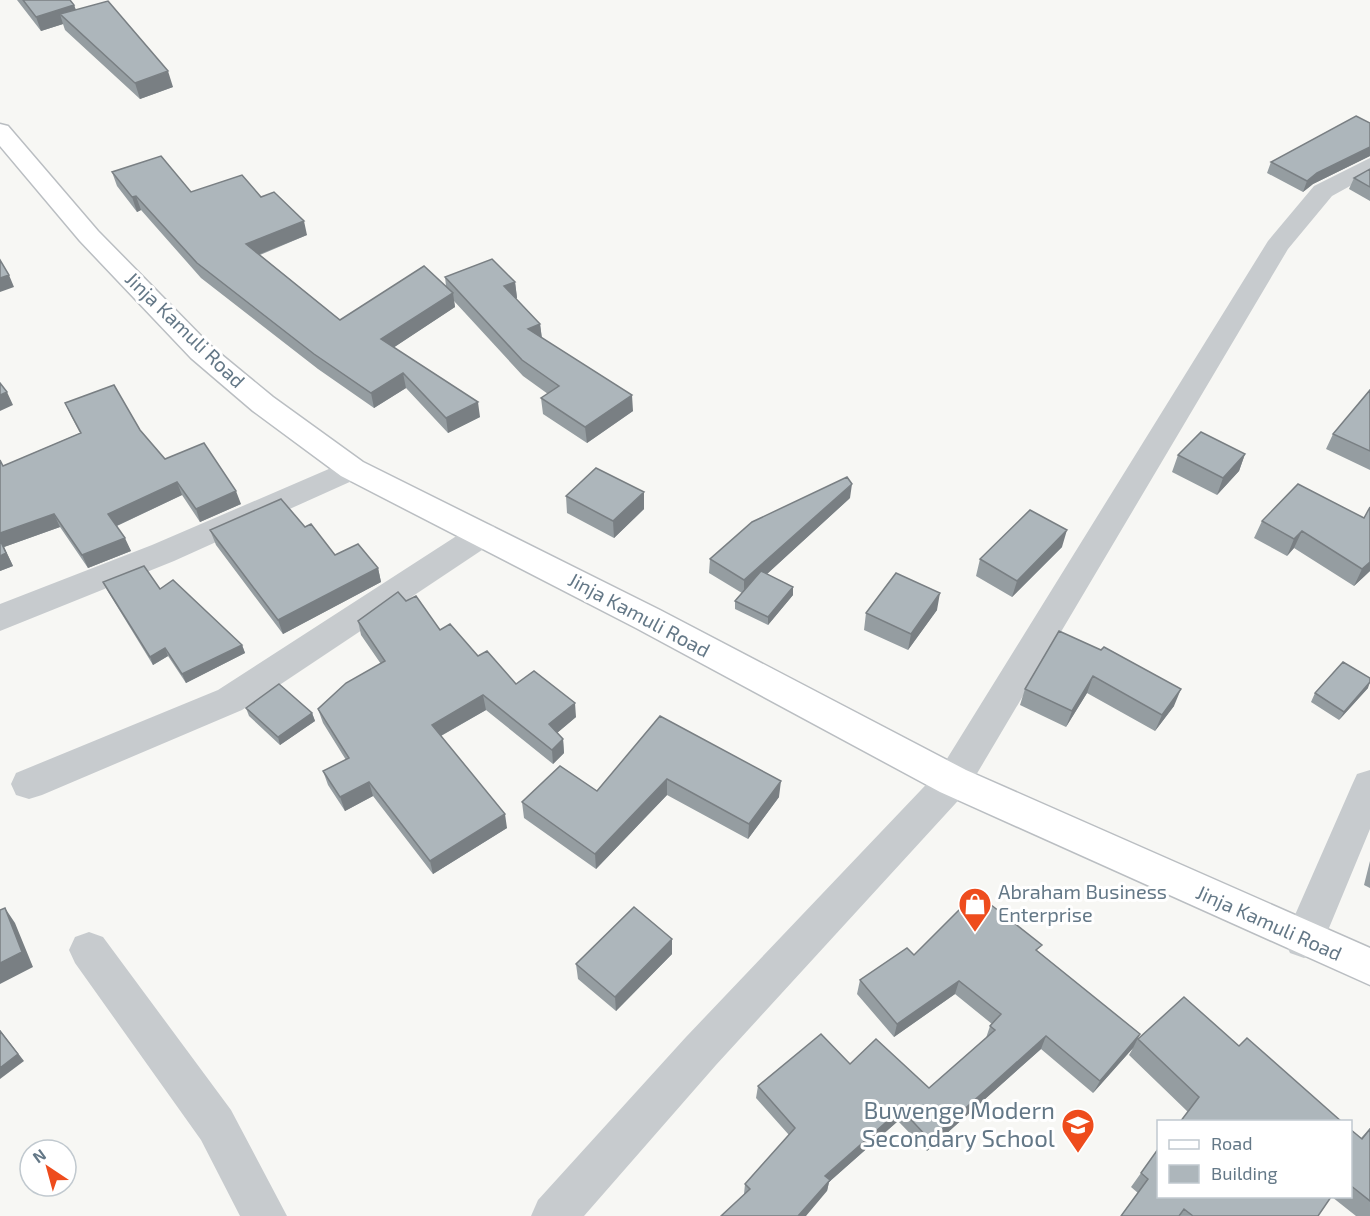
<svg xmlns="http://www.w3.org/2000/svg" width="1370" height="1216" viewBox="0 0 1370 1216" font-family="'Exo 2',sans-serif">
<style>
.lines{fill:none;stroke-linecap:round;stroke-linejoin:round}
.major-casing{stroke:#babec2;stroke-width:3}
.minor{fill:#c7cbce;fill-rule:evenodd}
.major{fill:#fff;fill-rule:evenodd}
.wall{fill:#959da1}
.shaded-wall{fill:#797f83}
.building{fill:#adb6bb;stroke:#797f83;stroke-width:1.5}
.labels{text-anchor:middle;stroke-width:6;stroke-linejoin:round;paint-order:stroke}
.street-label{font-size:20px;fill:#647887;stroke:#fff}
.poi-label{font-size:20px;fill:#647887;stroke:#fff;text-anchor:start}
.near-poi-label{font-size:24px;fill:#647887;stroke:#fff;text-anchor:end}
</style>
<rect width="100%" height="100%" fill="#f7f7f4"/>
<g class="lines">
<g class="major-casing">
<path id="major" d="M0 124 8 126 98 231 211 346 273 397 363 462 660 610 966 770 1370 948V985L940 792 636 628 341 476 253 411 191 358 80 241 0 146Z"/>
</g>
<path class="minor" d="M1370 158V175L1332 196 1288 249 966 792 716 1065 584 1216H531L538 1200 686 1037 940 770 1268 241 1314 186Z
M352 459 363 462 367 469 363 476 174 561 0 631V604L152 545Z
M483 523 494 526 499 534 494 542 242 710 42 795 29 799 16 795 11 784 16 773 218 690 472 526Z
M1370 770V829L1324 940 1318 953 1304 958 1290 953 1284 940 1352 785 1357 774Z
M89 932 103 937 231 1110 287 1216H240L201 1140 75 963 69 950 75 937Z"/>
<use href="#major" class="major"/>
</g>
<path class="wall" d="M17 0H70L74 5 76 10 173 87 140 99 65 30 63 24 41 31Z
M1370 123V156L1313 184 1303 192 1267 173 1271 162Z
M1370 169V201L1349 189 1354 178Z
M112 172 191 192 261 197 307 235 260 255 340 320 446 286 445 277 515 282 517 298 516 299 540 324 542 338 633 411 587 443 543 414 541 398 548 394 523 376 454 301 455 307 394 347 480 417 448 433 406 388 374 408 318 369 201 278 141 210 137 212 117 186Z
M1370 390V470L1326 449 1333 434Z
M65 403 140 430 165 459 241 504 200 522 182 495 117 526 131 551 88 568 60 527 4 547 13 566 0 571 3 466 80 433 71 416Z
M1245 454 1239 471 1217 495 1172 472 1178 455Z
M1298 484 1370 571 1354 586 1294 548 1287 556 1254 538 1262 521Z
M566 496 644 509 614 538 567 513Z
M850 498 767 574 793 587V595L768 625 735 609V601L742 593 709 573 710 559Z
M305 527 335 555 378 568 381 582 283 634 216 545 210 530Z
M1062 547 1012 597 976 576 980 559Z
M103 582 160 589 242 645 245 653 186 683 168 656 153 665 107 590Z
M406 601 440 630 478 656 516 684 576 717 557 733 563 739 564 753 553 764 486 710 441 736 507 828 433 874 373 796 345 811 328 785 323 771 346 760 323 723 318 709 381 664 361 635 358 621Z
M937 610 908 650 864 630 866 613Z
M1059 631 1174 706 1155 731 1087 693 1066 727 1020 705 1025 689Z
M1368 688 1339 720 1311 702 1315 693Z
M246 708 312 713 315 721 280 745 249 716Z
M660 716 779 797 748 839 667 795 596 869 524 818 522 802 597 791Z
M1370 861V888L1364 885Z
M1039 952 1138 1038 1239 1046 1188 1112 1129 1055 1133 1048 1093 1093 1041 1049 927 1151 898 1121 829 1182 827 1191 744 1194 745 1184 789 1135 756 1098 758 1086 850 1064 929 1088 986 1038 990 1026 992 1024 955 994 894 1037 857 994 860 980 914 955Z
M672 954 616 1011 578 979 576 964Z
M1370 1128V1216H1356L1332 1197H1350V1129L1361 1138Z
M1141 1173 1318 1216H1121L1138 1193 1131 1187Z"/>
<path class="shaded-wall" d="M74 5 79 19 60 14 63 24 41 31 36 17Z
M168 71 173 87 140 99 135 83Z
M1370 147V156L1313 184 1303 192 1307 181 1317 173Z
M136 196 141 210 137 212 132 197Z
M304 221 307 235 250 258 246 244Z
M9 275 14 287 0 292V278Z
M515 282 517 298 506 303 504 286Z
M453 293 455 307 384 354 381 339Z
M540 324 542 340 528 329Z
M403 373 406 388 374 408 371 393Z
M7 392 13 405 0 411V395Z
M632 395 633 411 587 443 585 427Z
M478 402 480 417 448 433 446 418Z
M1245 454 1239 471 1217 495 1223 478Z
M177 482 182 495 114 527 108 514Z
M852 484 850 498 744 595V580Z
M236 491 241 504 200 522 196 509Z
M644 492V509L614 538 613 521Z
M54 514 60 527 4 547 13 566 0 571V533Z
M1067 530 1062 547 1012 597 1017 581Z
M1302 531 1294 548 1287 556 1294 539Z
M125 538 131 551 88 568 82 555Z
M1370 562V571L1354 586 1362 569Z
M378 568 381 582 283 634 278 620Z
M793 587V595L768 625V617Z
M940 593 937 610 908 650 911 634Z
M242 645 245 653 186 683 182 674Z
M165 648 168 656 153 665 150 657Z
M1093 676 1087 693 1066 727 1072 711Z
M1370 682 1368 688 1339 720 1344 712Z
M1181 689 1174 706 1155 731 1162 715Z
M483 695 486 710 435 739 432 725Z
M575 703 576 717 551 738 549 724Z
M312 713 315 721 280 745 278 737Z
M563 739 564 753 553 764 552 750Z
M667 779V795L596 869 595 854Z
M781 781 779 797 748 839 749 824Z
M369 782 373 796 345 811 340 797Z
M505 814 507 828 433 874 430 861Z
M5 908 15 923 33 967 0 984V963Z
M672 939V954L616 1011 615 997Z
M959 981 955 994 894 1037 897 1024Z
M0 1030 24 1061 0 1079Z
M1140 1034 1133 1048 1093 1093 1100 1081Z
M1046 1036 1041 1049 927 1151 930 1140Z
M901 1109 898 1121 829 1182 827 1191 806 1216H798L825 1176Z"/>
<path class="building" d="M23 0H70L74 5 36 17Z
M108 1 168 71 135 83 60 14Z
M1356 116 1370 123V147L1317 173 1307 181 1271 162Z
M161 156 191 192 242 175 261 197 274 192 304 221 246 244 340 320 424 266 453 293 381 339 478 402 446 418 403 373 371 393 314 354 197 263 136 196 132 197 112 172Z
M1370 169V187L1354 178Z
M492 259 515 282 504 286 540 324 528 329 632 395 585 427 541 398 559 386 522 360 445 277Z
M0 260 9 275 0 278Z
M0 383 7 392 0 395Z
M114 385 140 430 165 459 204 443 236 491 196 509 177 482 108 514 125 538 82 555 54 514 0 533V460L3 466 81 433 65 403Z
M1370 390V451L1333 434Z
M1201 432 1245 454 1223 478 1178 455Z
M596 468 644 492 613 521 566 496Z
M847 477 852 484 744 580 710 559 752 522Z
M1298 484 1364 518 1370 507V562L1362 569 1302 531 1294 539 1262 521Z
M281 499 305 527 311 524 335 555 358 544 378 568 278 620 210 530Z
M1030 510 1067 530 1017 581 980 559Z
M0 540 6 553 0 556Z
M144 566 160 589 173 580 242 645 182 674 165 648 150 657 103 582Z
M761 571 793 587 768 617 735 601Z
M896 573 940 593 911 634 866 613Z
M398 592 406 601 416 596 440 630 450 624 478 656 487 651 516 684 534 671 575 703 549 724 563 739 552 750 483 695 432 725 505 814 430 861 369 782 340 797 323 771 349 758 318 709 346 683 385 661 358 621Z
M1059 631 1101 650 1104 647 1181 689 1162 715 1093 676 1072 711 1025 689Z
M1343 662 1370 678V682L1344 712 1315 693Z
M279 684 312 713 278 737 246 708Z
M660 716 781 781 749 824 667 779 595 854 522 802 560 766 597 791Z
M976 893 1042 945 1036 950 1140 1034 1100 1081 1046 1036 930 1140 901 1109 825 1176 830 1180 798 1216H721L750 1189 745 1184 795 1128 758 1086 821 1034 850 1064 876 1039 929 1088 995 1030 990 1026 1001 1014 959 981 897 1024 860 980 907 948 914 955Z
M634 907 672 939 615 997 576 964Z
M5 908 22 952 0 963V910Z
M1184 997 1239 1046 1247 1038 1342 1122H1180L1199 1097 1138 1039Z
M0 1031 18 1054 0 1068Z
M1350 1129 1362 1139 1370 1129V1201L1350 1185Z
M1158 1149V1197H1331L1318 1216H1193L1184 1209 1179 1216H1121L1148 1179 1141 1173Z"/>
<defs>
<g id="shop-pin" transform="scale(1.725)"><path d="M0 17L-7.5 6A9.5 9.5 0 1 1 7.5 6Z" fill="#ee4c1d" stroke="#fff"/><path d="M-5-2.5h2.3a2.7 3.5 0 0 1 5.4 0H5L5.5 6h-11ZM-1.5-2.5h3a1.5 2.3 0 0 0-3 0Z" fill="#fff"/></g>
<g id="university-pin" transform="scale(1.725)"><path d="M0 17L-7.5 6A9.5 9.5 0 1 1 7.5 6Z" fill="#ee4c1d" stroke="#fff"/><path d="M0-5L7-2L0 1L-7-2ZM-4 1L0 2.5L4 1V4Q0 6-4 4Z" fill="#fff"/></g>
</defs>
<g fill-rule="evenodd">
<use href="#shop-pin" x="975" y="904"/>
<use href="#university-pin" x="1078" y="1125"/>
</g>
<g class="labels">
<g class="street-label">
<text transform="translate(185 330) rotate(44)" y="7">Jinja Kamuli Road</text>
<text transform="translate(639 615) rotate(28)" y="7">Jinja Kamuli Road</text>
<text transform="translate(1269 923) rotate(24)" y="7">Jinja Kamuli Road</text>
</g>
<g class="poi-label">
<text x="998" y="899">Abraham Business<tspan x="998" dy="23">Enterprise</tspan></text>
</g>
<g class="near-poi-label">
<text x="1055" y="1119">Buwenge Modern<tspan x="1055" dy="28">Secondary School</tspan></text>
</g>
</g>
<rect x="1157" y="1120" width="195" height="78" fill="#ffffff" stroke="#c1c9cf" stroke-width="1.5"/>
<rect x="1169" y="1140" width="30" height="9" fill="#ffffff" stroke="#c1c9cf" stroke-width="1.5"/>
<text x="1211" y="1150" font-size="18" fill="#647887">Road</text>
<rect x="1169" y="1165" width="30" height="18" fill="#adb6bb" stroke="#c1c9cf" stroke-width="1.5"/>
<text x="1211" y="1180" font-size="18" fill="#647887">Building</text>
<g transform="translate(48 1168) rotate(324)"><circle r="28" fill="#ffffff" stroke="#c1c9cf" stroke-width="1.5"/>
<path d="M0-4.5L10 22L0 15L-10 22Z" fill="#ee4c1d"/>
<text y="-9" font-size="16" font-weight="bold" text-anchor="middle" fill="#647887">N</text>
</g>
</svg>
